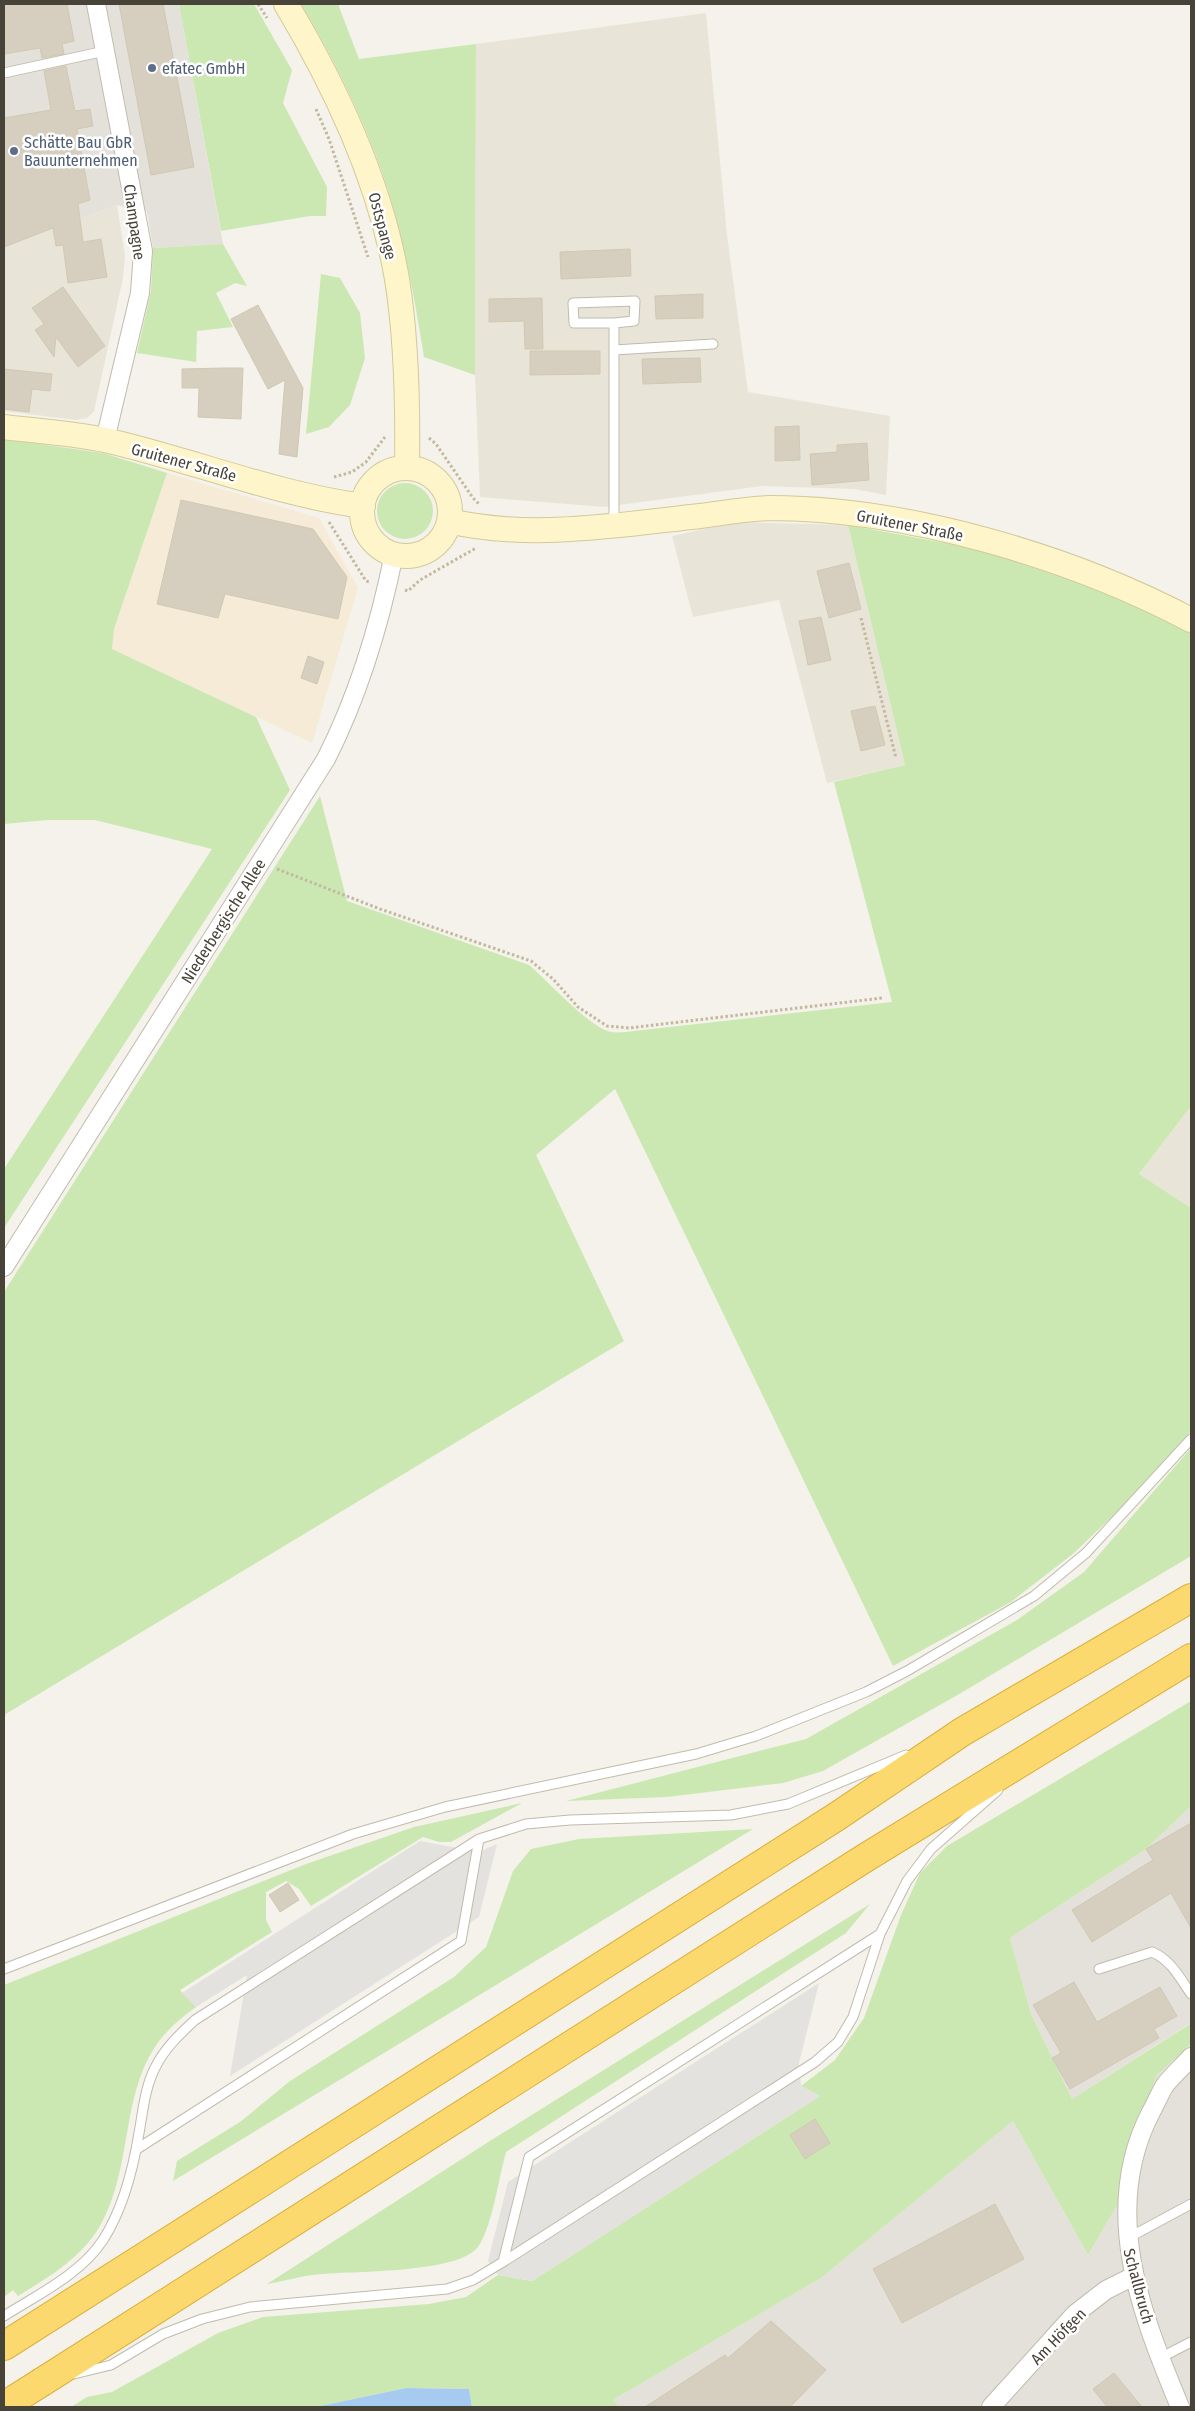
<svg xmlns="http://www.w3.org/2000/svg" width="1195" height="2411" viewBox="0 0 1195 2411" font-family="'Fira Sans Condensed',sans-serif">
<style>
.residential{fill:#e8e5d8}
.commercial{fill:#f6ebd6}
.industrial{fill:#e4e1db}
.green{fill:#cbe8b3}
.parking{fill:#e3e2de}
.water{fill:#a7cbf0}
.building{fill:#d6cfbf;stroke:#d1c8b2}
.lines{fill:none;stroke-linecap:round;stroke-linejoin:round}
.lane-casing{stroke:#c0bbac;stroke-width:11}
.street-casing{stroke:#c0bbac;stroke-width:20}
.secondary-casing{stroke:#d3c99a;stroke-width:26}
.highway-casing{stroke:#dbb03d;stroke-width:30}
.path{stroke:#c2b89d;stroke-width:3;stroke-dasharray:2.5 2.5;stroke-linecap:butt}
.lane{stroke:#fff;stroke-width:9}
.street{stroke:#fff;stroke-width:18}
.secondary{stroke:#fef6ca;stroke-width:24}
.highway{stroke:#fbd96e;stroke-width:28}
.highway-bridge-casing{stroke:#dbb03d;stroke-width:30;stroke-linecap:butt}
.highway-bridge{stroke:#fbd96e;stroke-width:28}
.service-dot{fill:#5c6f8a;stroke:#fff;stroke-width:2}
.labels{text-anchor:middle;stroke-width:5;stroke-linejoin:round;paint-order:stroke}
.service-label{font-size:16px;fill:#4e5e75;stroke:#fff;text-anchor:start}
.street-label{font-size:16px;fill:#484338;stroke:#fff}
</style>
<rect width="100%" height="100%" fill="#f4f2ea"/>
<path class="residential" d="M706 13 727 235 748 392 890 416 886 495 854 489 762 486 604 507 480 497 475 375 476 44Z
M117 205 125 255 123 278 94 411 87 418 76 420 4 411V246Z
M736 522 848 525 905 765 827 783 779 600 693 617 672 536Z
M1191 1106V1208L1139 1174Z"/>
<path class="commercial" d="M167 473 319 518 358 588 312 743 112 649 114 629Z"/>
<path class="industrial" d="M4 4H179L223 244 153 248 147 212 117 205 4 246Z
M1191 1806V2026L1189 2024 1072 2099 1031 2014 1010 1938 1146 1849Z
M1191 2044V2407H619L613 2400 821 2278 1013 2121 1088 2255 1118 2204 1123 2165 1157 2075Z"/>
<path class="green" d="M179 4H254L292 70 283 103 327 187 326 216H310L221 231Z
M301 4H338L359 59 476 44 475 375 424 357C414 295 403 231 382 172 361 113 333 57 301 4Z
M223 244 247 286 235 283 216 293 233 327 197 331 196 362 137 353 151 291 153 248Z
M321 274 340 278 360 313 365 358 350 405 329 427 306 434Z
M4 439 103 453 167 473 114 629 112 649 256 717 290 790 4 1228V1169L212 849 95 820H47L4 824Z
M377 511a28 28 0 1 1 56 0a28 28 0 1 1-56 0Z
M848 525 1015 556 1130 598 1191 632V1106L1139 1174 1191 1208V1431L1122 1507 1074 1553 1011 1602 893 1666 615 1089 536 1155 624 1341 4 1715V1292L320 796 347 901 529 965C547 980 591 1029 611 1032 618 1033 627 1032 634 1031L892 1002 834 782 905 765Z
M1191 1448V1556L961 1693 823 1771 783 1783 667 1797 566 1801 806 1739 1017 1620 1084 1572Z
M1191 1701V1806L1146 1849 1010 1938 1031 2014 1072 2099 1190 2024 1191 2044 1157 2075 1123 2165 1118 2204 1088 2255 1013 2121 821 2278 613 2400 619 2407H472L469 2389 406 2388 316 2407H71L87 2397 112 2392 218 2333 263 2317 429 2304 466 2297 498 2275 532 2281 820 2096 801 2086 835 2060 864 2018 901 1915 920 1873 947 1846Z
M522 1803 451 1842H439L423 1837 311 1906 299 1889 286 1881 266 1892V1920L272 1932 180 1990 196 2007C181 2018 165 2031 155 2047 121 2098 132 2169 101 2224 83 2257 49 2277 18 2296L13 2290 4 2297V1985L306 1864 414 1827Z
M753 1829 173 2181 177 2161 240 2122 290 2081 454 1977 486 1947 513 1871 531 1849 579 1839Z
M870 1904 846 1933 506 2152C499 2177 492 2227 478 2247 458 2273 357 2271 323 2274 304 2275 286 2281 267 2284L493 2139Z"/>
<path class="parking" d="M420 1841 479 1852 497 1844 479 1917 230 2076 247 1975 196 2007 182 1993Z
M819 1983 799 2063 801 2086 820 2096 532 2281 498 2275 488 2261 508 2182Z"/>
<path class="water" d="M406 2388 469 2389 472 2407H316Z"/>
<path class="building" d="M4 4H67L74 41 62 44 64 54 42 58 40 48 4 54Z
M119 4H163L194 167 151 175Z
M66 66 75 111 90 109 93 126 77 129 90 200 78 204 83 242 101 239 107 277 68 283 63 245 56 246 53 228 4 247V118L51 110 44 71Z
M630 249 631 276 561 279 560 252Z
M63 287 105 346 78 367 56 337 54 357 35 330 44 324 32 308Z
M703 294V318L656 319 655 296Z
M542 298 543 349H525L524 321 489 322V299Z
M258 305 303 388 297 457 279 454 285 380 268 389 231 319Z
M530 351H600V374L530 375Z
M700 358 701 382 643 384 642 359Z
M224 368H243L241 419 198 417 199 388H182V369Z
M4 369 52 374 50 391 32 389 29 412 4 409Z
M799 426 800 460 775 461V427Z
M867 443 869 480 812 485 810 454 837 452V445Z
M181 500 313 529 347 577 338 619 225 594 218 618 157 604Z
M849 563 861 609 829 618 817 571Z
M821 617 831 660 808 665 799 621Z
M308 656 324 662 317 684 301 678Z
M875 706 885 745 861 751 851 711Z
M1191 1823V1928L1171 1893 1092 1942 1072 1910 1153 1860 1146 1849Z
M288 1883 299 1900 280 1912 269 1895Z
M1074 1982 1097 2022 1160 1987 1177 2016 1154 2029 1159 2038 1070 2089 1052 2058 1061 2053 1033 2005Z
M815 2119 830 2143 805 2159 790 2135Z
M995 2204 1024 2259 902 2323 873 2269Z
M771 2321 826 2370 790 2407H645L725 2355 728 2358Z
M1114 2373 1142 2407H1107L1093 2389Z"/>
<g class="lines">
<g class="lane-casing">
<path id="lane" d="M4 73 105 51
M614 323H574L573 303 635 301 634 321 614 323V526
M614 350 713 344
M4 1969 353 1834 445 1807 696 1754 756 1736 866 1692 907 1671 1034 1596 1086 1553 1191 1439
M1099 1969 1152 1952C1171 1960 1180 1978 1191 1994
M137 2149 461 1941 479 1839
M1128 2238 1191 2204
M503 2262 529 2157 880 1934
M4 2316C37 2295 81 2274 103 2240 123 2209 133 2170 139 2133 143 2111 145 2086 156 2066 165 2048 179 2035 195 2020L479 1839 526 1824 570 1820 731 1815 788 1804 906 1755
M1160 2358 1191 2342
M74 2374 111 2365 163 2334 202 2319 250 2307 447 2289 473 2280 503 2262 815 2062 838 2042 853 2017 880 1934 907 1881 931 1849 998 1790"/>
</g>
<g class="street-casing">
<path id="street" d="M96 4 143 251 140 293 105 440
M4 1267 326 759C358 696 380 623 394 554
M991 2407 1075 2314 1106 2290 1134 2276
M1180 2407C1141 2313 1100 2210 1151 2112 1156 2103 1160 2093 1165 2085 1173 2075 1183 2066 1191 2057"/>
</g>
<g class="secondary-casing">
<path id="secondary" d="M286 4C337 89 380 181 397 279 407 341 408 405 407 468
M4 427C37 431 72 433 105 440 192 460 275 494 363 506
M362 512a44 44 0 1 1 88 0a44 44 0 1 1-88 0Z
M449 521C530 540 618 525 700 516 723 513 746 509 769 508 907 508 1069 556 1191 620"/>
</g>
<g class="highway-casing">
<path id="highway" d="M4 2346 836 1817 962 1732 1191 1598
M42 2382 865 1858 1191 1658"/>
</g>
<path class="path" d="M258 4 267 18
M316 109 329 139 368 257
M429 438 436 444 473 498 479 504
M334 477 352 472 366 462 385 437
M329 522 366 581 370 582
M405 590 408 591 420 580 476 548
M861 618 896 758
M277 869 380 909 531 961 553 979 578 1007 607 1026 629 1028 882 998"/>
<use href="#lane" class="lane"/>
<use href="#street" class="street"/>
<use href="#secondary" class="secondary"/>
<use href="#highway" class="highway"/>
<g class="highway-bridge-casing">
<path id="highway-bridge" d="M4 2406 42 2382"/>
</g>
<use href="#highway-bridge" class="highway-bridge"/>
</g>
<g class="service-dot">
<circle cx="152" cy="68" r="5"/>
<circle cx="14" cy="151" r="5"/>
</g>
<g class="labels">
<g class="service-label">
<text x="162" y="74">efatec GmbH</text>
<text x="24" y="148">Schätte Bau GbR<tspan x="24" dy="18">Bauunternehmen</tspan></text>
</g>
<g class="street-label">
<text transform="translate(135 222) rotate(82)" y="6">Champagne</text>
<text transform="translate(383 226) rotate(75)" y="6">Ostspange</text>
<text transform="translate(184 462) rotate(15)" y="6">Gruitener Straße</text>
<text transform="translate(910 525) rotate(11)" y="6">Gruitener Straße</text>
<text transform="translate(223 921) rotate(-58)" y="6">Niederbergische Allee</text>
<text transform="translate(1139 2286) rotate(75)" y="6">Schallbruch</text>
<text transform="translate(1058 2336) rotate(-46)" y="6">Am Höfgen</text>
</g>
</g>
<rect width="1195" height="2411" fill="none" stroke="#484338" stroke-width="10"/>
</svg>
